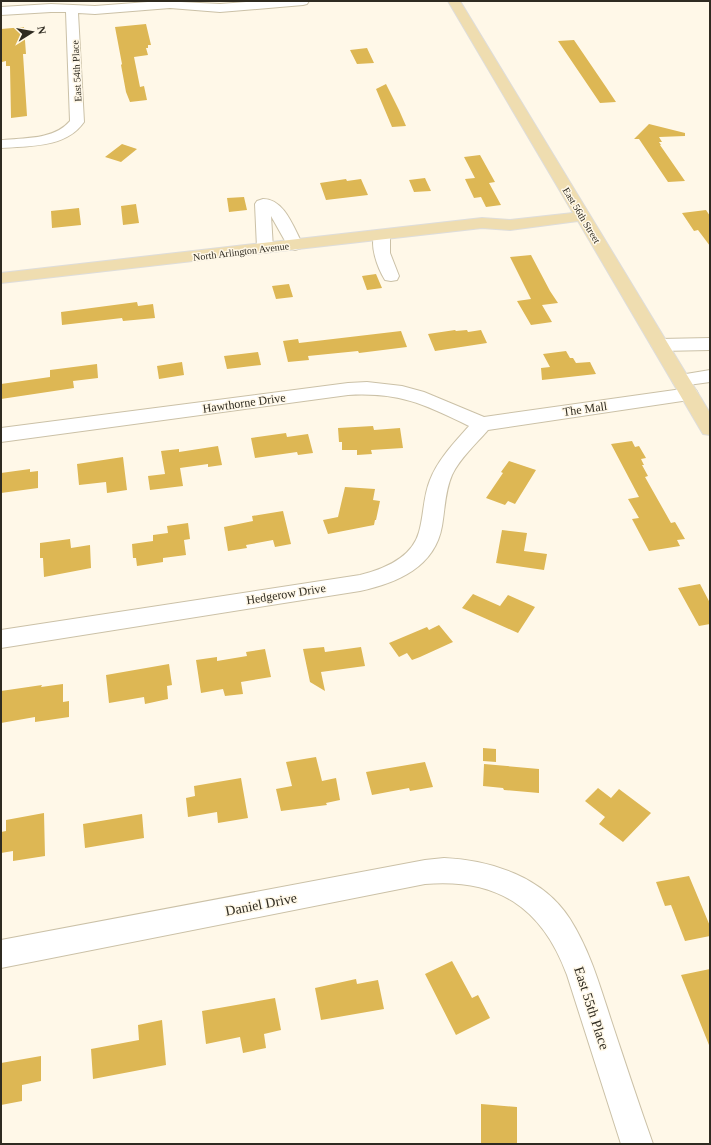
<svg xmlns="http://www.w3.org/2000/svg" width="711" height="1145" viewBox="0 0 711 1145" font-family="'Times New Roman',serif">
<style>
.building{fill:#ddb754}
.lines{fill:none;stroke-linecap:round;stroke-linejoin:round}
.minor-casing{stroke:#cbc1a7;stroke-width:2}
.major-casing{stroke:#dedddb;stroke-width:2}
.minor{fill:#fff;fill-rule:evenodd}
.major{fill:#efddb0;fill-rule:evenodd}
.labels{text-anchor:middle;stroke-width:3;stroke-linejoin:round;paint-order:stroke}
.far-street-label{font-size:10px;fill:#2f2b21;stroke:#fff8e8}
.street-label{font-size:12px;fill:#2f2b21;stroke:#fff8e8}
.near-street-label{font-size:14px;fill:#2f2b21;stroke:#fff8e8}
</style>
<rect width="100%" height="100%" fill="#fff8e8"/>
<path class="building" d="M146 24 151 45H148V48H146L148 55 134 57 140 87 144 86 147 100 130 102 126 92 121 65 122 64 115 27Z
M24 27 26 54H23L27 116 11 118 10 66H6V61L2 62 1 29Z
M574 40 606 87 616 102 600 103 558 41Z
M367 48 374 63 357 64 350 50Z
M386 84 399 110 406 126 392 127 376 89Z
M649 124 685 133V136L659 137 662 142H659L661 145H660L685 181 668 182 639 139H634Z
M122 144 137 149 121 162 105 157Z
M480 155 495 182 489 183 501 205 486 207 481 197 474 198 465 179 475 178 464 157Z
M425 178 431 191 414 192 409 180Z
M346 179 347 181 361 179 368 195 326 200 320 183Z
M244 197 247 210 229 212 227 198Z
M136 204 139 223 123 225 121 206Z
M79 208 81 225 52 228 51 211Z
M706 210 710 216V246L698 230 694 231 682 213Z
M531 255 550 291 558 303 542 305 552 322 531 325 517 301 531 299 510 257Z
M376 274 382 288 367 290 362 276Z
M289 284 293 297 276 299 272 286Z
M137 302 138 306 153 304 155 318 123 321 122 318 62 325 61 312Z
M455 330 456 331 467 330 468 332 481 330 487 343 435 351 428 334Z
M401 331 407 347 359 353 358 351 308 356 309 360 288 362 283 341 298 339 299 343Z
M566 351 570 358H573L576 363 590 362 596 374 542 380 541 368 550 367 543 354Z
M258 352 261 365 227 369 224 356Z
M182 362 184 375 159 379 157 366Z
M97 364 98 378 73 381 74 388 1 399V384L50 377V370Z
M373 426 374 430 400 428 403 448 371 450 372 454 357 455V450H342V442H339L338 428Z
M286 433 287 437 308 434 313 453 298 455 297 452 255 458 251 438Z
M632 441 635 447 639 446 646 458 641 459 644 465H642L648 476 645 477 671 523 675 522 685 539 677 540 680 546 649 551 632 519 639 518 628 499 639 497 611 444Z
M218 446 222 465 208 467V464L180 468 183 486 150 490 148 476 165 474 161 451 179 449V452Z
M123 457 127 490 107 493 106 482 79 485 77 464Z
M509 461 536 470 515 504 508 501 505 505 486 498 503 473 501 472Z
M30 469V472L38 471V488L1 493V473Z
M345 487 375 489 373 500 380 501 376 520H375L374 525 328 534 323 520 338 517Z
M283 511 291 544 275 547 273 540 246 545 247 548 228 551 224 527 253 521 252 516Z
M188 523 190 539 184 540 186 555 163 558V562L137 566 136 558H133L132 544 153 541V535L168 533 167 526Z
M502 530 527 533 524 551 547 554 544 570 496 563Z
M70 539 71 548 90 545 91 568 44 577 43 558H40V543Z
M700 584 710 603V624L699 626 678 588Z
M473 594 500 606 508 595 535 607 518 633 462 608Z
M439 625 453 642 420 657 412 660 407 653 399 657 389 643 427 627 429 630Z
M324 647 325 652 361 647 365 666 321 672 325 691 310 682 303 649Z
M265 649 271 677 241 682 243 694 225 696 223 689 201 693 196 660 217 657V661L247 656 246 652Z
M169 664 172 685 167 686 168 699 145 704 144 697 109 703 106 675Z
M63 684V702L69 701V717L35 722V717L1 723V691L42 685 41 687Z
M483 748 496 749V762L483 761Z
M316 757 322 781 336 778 340 800 326 803 327 805 281 811 276 789 292 786 286 762Z
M425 762 433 787 410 791 409 788 372 795 366 772Z
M484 764 539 769V793L504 790 503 788 483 786Z
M241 778 248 818 218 823 217 812 188 817 186 798 195 796 194 786Z
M598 788 611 798 619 789 651 813 623 842 599 824 605 817 585 801Z
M44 813 45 856 13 861V851L1 853V832L6 831V820Z
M142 814 144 838 85 848 83 824Z
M689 876 710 926V936L685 941 671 905 665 906 656 882Z
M452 961 472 998 478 995 490 1018 456 1035 425 974Z
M710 969V1045H709L681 975Z
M356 979 357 984 378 980 384 1009 321 1020 315 988Z
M275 998 281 1030 264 1034 266 1048 243 1053 240 1037 206 1044 202 1011Z
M162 1020 166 1065 93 1079 91 1049 139 1040 138 1025Z
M41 1056V1081L22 1085V1101L1 1105V1063Z
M481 1104 517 1107V1144H481Z"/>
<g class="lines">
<g class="minor-casing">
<path id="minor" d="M161 1 220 4 259 1H309L307 4 303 5 220 12 170 8 95 14 78 13 84 122C66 148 29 146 1 148V140C23 138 54 140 70 121L66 12H51L1 15V7L51 4 95 6Z
M263 199C285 199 294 229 303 245L301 248 295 250 289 248 271 216 273 248 271 251 265 253 259 251 257 248 255 204 257 201Z
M382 230 388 232 390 235V253L399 276 397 280 391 281 385 280C378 269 368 243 376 232Z
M710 338V350L660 351 654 349 651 345 654 341 660 339Z
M710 370V382L681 386 674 384 672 380 674 376Z
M367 382 402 386 424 392 484 417 689 388 696 390 698 394 696 398 689 400 488 430C476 444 460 458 452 475 445 491 445 509 442 526 435 567 397 583 360 591L1 648V630L360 575C384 569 412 558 419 532 424 515 423 497 430 480 438 459 455 442 469 426 424 404 399 392 348 395L1 442V428L348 383Z
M444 858C491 860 543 877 570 919 591 952 601 990 613 1026 626 1065 639 1105 653 1144H621L567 975C542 907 497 878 425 884L1 968V940L425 860Z"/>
</g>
<g class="major-casing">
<path id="major" d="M448 1H460L710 413V435L703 434 700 429 578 221 510 230 482 228 1 283V273L482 218 510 220 573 213Z"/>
</g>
<use href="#minor" class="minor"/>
<use href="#major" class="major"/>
</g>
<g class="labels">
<g class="far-street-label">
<text transform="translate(76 71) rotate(-93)" y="4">East 54th Place</text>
<text transform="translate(582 215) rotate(59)" y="4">East 56th Street</text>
<text transform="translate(241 251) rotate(-7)" y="4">North Arlington Avenue</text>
</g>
<g class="street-label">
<text transform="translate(244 403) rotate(-8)" y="4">Hawthorne Drive</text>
<text transform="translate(585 409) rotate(-8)" y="4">The Mall</text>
<text transform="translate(286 594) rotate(-9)" y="4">Hedgerow Drive</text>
</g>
<g class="near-street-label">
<text transform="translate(261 904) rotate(-11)" y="5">Daniel Drive</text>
<text transform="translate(592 1008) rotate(72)" y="5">East 55th Place</text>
</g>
</g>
<rect width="711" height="1145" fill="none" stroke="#2f2b21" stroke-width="4"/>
<g transform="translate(32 32) rotate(79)" stroke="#fff8e8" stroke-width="3" paint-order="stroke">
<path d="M0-3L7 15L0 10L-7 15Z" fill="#2f2b21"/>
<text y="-6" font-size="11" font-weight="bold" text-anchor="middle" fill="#2f2b21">N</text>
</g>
</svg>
